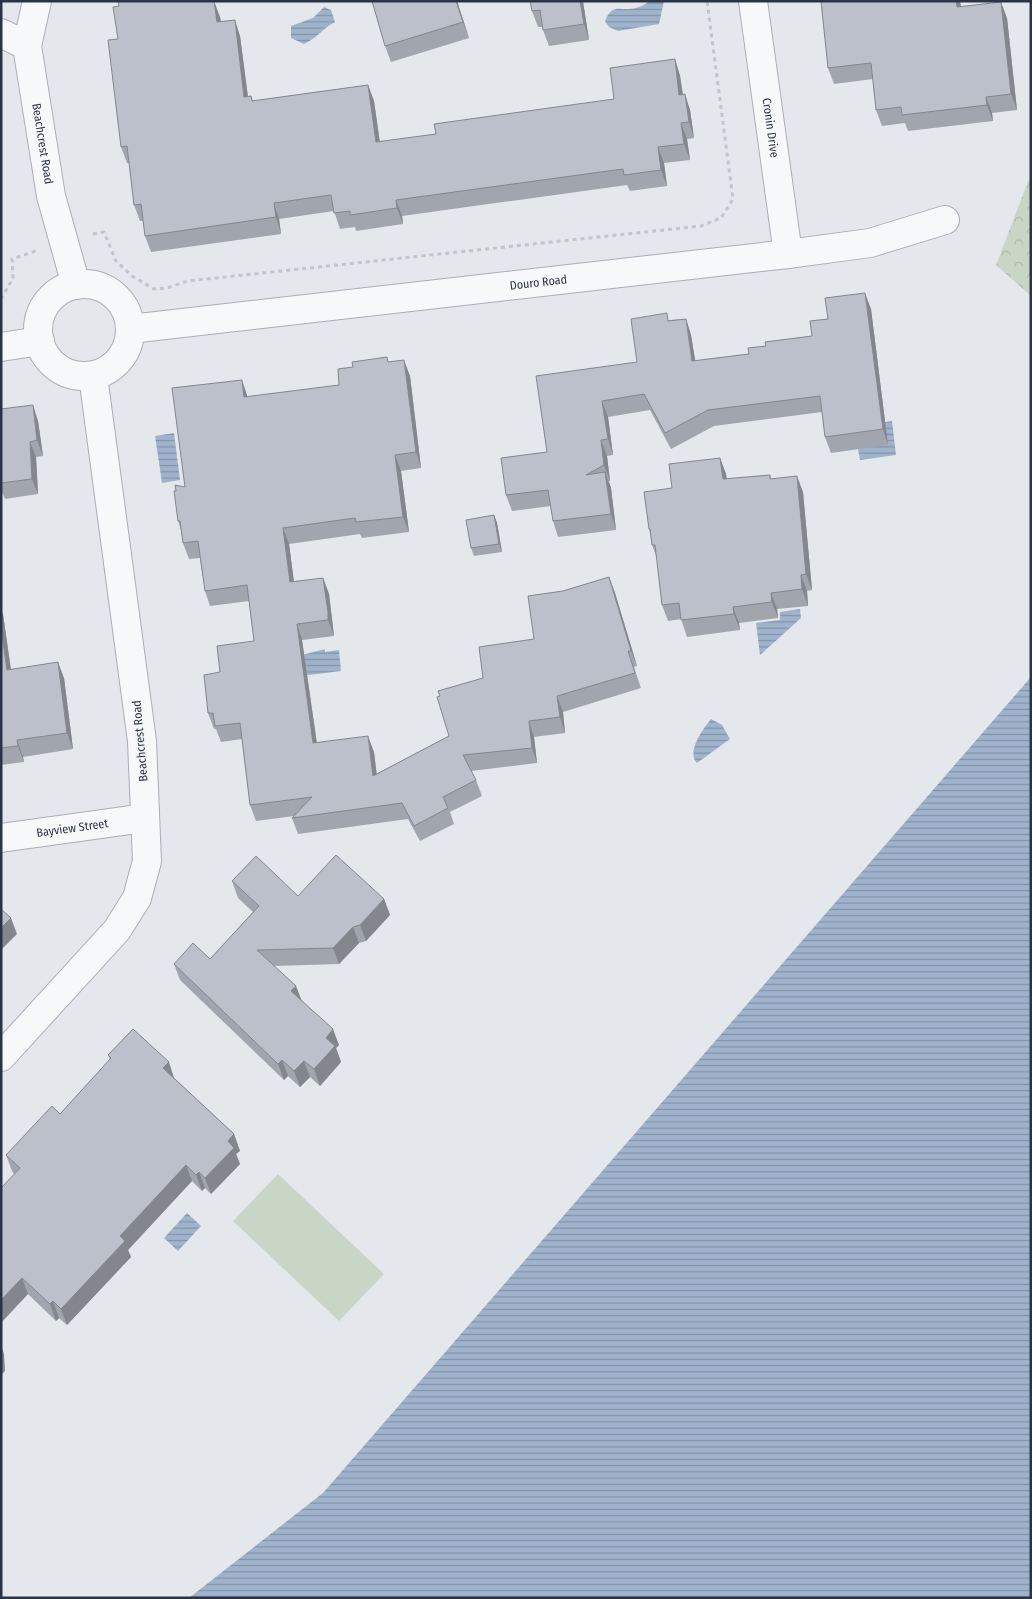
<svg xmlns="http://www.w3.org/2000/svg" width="1032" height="1599" viewBox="0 0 1032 1599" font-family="'Fira Sans Condensed',sans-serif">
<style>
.grass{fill:#c9d6c5}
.park{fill:url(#park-crowns)}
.water{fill:url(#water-rules)}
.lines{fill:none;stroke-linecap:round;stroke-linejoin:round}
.street-casing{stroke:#a9aeb7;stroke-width:30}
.path{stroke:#c2c5cb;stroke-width:3;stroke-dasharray:4 4;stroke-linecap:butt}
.street{stroke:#f7f8fa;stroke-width:28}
.wall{fill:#a1a5ae}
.shaded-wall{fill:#83868d}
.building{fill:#bbc0ca;stroke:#83868d}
.labels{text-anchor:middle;stroke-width:4;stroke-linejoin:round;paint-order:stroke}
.street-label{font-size:12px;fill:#2b3445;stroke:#f4f6f9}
</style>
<defs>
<pattern id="park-crowns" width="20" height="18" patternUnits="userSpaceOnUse" patternTransform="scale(1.25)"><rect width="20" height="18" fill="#c9d6c5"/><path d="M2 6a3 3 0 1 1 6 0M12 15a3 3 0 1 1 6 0" fill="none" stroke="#adb8ab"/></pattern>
<pattern id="water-rules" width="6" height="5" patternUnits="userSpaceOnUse" patternTransform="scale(1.25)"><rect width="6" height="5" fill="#9fb4cc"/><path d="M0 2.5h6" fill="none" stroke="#8293a7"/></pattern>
</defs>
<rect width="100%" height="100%" fill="#e4e7ec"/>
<path class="grass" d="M278 1174 384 1274 339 1321 233 1221Z"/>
<path class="park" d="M1031 174V296L996 265Z"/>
<path class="water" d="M651 1H664L659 24 618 31 609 27 605 21C613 2 620 12 636 8 641 7 646 3 651 1Z
M324 7 331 10 335 22C323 28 316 39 304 44L291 38V26L313 18Z
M892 421 896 455 860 460 858 449 885 422Z
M174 433 180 480 162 483 155 436Z
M800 609 801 618 760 655 756 623 780 620V612Z
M325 649V652L339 650 341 671 301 676 298 656Z
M1031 677V1598H189L323 1493Z
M711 719 722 725 730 739 697 763C686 752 703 729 711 719Z
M187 1213 201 1226 178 1251 164 1238Z"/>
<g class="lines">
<g class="street-casing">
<g id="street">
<path id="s1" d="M37 1 27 46 51 196 76 285"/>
<path id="s2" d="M753 1 788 254"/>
<path d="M1 33 27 46"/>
<circle cx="84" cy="330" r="46"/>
<path id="s3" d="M130 329 788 254 870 243 945 220"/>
<path d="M1 347 40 341"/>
<path id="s4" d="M1 838 145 818"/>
<path d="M1 1057 117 930 137 898 147 861 142 741 93 376"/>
</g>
</g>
<path class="path" d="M93 234 104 232 116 261 132 276 154 289 167 288 188 281 701 226 721 218 733 199 707 1
M1 299 13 278 12 259 36 251"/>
<use href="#street" class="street"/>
</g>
<path class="wall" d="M372 1H457L469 38 391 62 385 46Z
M530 1H592L583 2 589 40 549 46 543 30 542 27H538L532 11Z
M821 1H960L961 6 1007 18 1017 110 992 113 993 121 908 131 905 123 882 126 876 110 873 79 834 84 828 68Z
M119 6 220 17 221 22 240 36 248 97 251 96 253 101 368 85 374 101 380 142 436 134 614 99 675 59 680 76 683 94 690 110 694 138 687 139 690 160 664 163 667 186 630 191 627 185 402 216 403 224 356 231 355 227 340 229 334 211 279 219 281 234 151 252 145 236 143 221H140L134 205 129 163H127L121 147 118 39Z
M871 309 888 445 831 453 825 437 822 412 714 426 671 449 650 410 608 417 613 455 607 456 610 481H609L611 488 616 530 558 537 553 521 551 506 512 511 506 495 637 362 670 320 686 319 691 335 695 361 749 354 766 346 812 336 828 319Z
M388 362 410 376 421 468 401 471 409 532 362 538 360 534 289 544 294 582 323 578 329 594 333 628 334 636 302 640 317 743 374 752 376 774 449 736 483 678 534 639 563 591 609 577 615 593 637 666 634 667 641 688 563 712 565 733 534 737 537 763 471 771 476 780 482 796 450 812 454 824 420 841 408 819 298 834 292 818 294 816 256 821 250 805 242 739 221 742 216 729H214L208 713 220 672 254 641 249 601 210 606 205 591 200 558 189 559 183 543 181 530 178 521 176 491 185 487 339 385Z
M1 409 38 421 43 456 36 457 38 494 5 499 1 489Z
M720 458 726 474 727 479 770 475 771 479 803 492 812 590 807 591 808 606 777 609 778 618 739 623 740 630 687 637 681 619 668 621 662 605 657 558 652 545 651 537 649 529 672 488Z
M494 515 497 523 502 552 474 556 471 548Z
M1 610 3 614 11 669 64 678 73 749 23 757 24 762 1 765Z
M232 881 298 896 384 899 390 915 366 941 359 943 339 964 274 966 296 986 301 999 339 1045 336 1048 341 1062 320 1086 310 1077 300 1087 288 1076 284 1080 180 980 174 964 210 959 253 912 238 898Z
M108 1055 174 1078 234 1134 240 1151 236 1154 240 1164 211 1194 205 1188 202 1191 192 1181 128 1250 131 1257 67 1325 59 1318 56 1321 28 1294 1 1322 14 1174 12 1171 6 1155 60 1114 110 1060Z"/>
<path class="shaded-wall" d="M214 1 220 17 223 38 217 22Z
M456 1H457L469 38 463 22Z
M580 1H583L589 40 584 24Z
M956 1H960L963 23 957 7Z
M1001 2 1007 18 1017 110 1011 94Z
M235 20 240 36 250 113 244 97Z
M675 59 680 76 685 111 679 95Z
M368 85 374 101 382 159 376 142Z
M685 94 690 110 694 138 689 122Z
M986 97 992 113 993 121 987 105Z
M681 123 687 139 690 160 684 144Z
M658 147 664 163 667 186 661 170Z
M396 200 402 216 403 224 397 208Z
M274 203 279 219 281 234 276 217Z
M865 293 871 309 888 445 883 429Z
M686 319 691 335 698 377 692 361Z
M404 360 410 376 421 468 416 452Z
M242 380 247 395 250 413 244 397Z
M602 401 608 417 613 455 608 439Z
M33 405 38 421 43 456 37 440Z
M601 440 607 456 610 481 604 465Z
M30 442 36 457 38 494 32 479Z
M395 455 401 471 409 532 403 517Z
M720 458 726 474 728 495 723 479Z
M605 472 611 488 616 530 611 514Z
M797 476 803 492 812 590 806 574Z
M494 515 497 523 502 552 499 544Z
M283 528 289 544 296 598 290 582Z
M801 575 807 591 808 606 802 589Z
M609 577 615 593 637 666 631 651Z
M323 578 329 594 334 636 328 620Z
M771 593 777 609 778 618 772 602Z
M733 607 739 623 740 630 734 614Z
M1 610 3 614 13 686 7 670 1 628Z
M297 624 302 640 319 759 313 743Z
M58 662 64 678 73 749 67 733Z
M557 696 563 712 565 733 560 717Z
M529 721 534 737 537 763 532 748Z
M368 736 374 752 379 792 373 776Z
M17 740 23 757 24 762 18 746Z
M384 899 390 915 366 941 360 925Z
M11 918 17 934 1 950V928Z
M353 927 359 943 339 964 333 948Z
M296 986 302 1002 291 991Z
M333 1029 339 1045 336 1048 341 1062 320 1086 314 1069 326 1038Z
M282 1060 288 1076 284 1080 278 1064Z
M304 1061 310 1077 300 1087 294 1071Z
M169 1062 174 1078 169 1084 163 1068Z
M234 1134 240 1151 236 1154 240 1164 211 1194 205 1178 228 1141Z
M186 1165 192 1181 128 1250 131 1257 67 1325 61 1309 120 1236Z
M199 1172 205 1188 202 1191 196 1175Z
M22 1278 28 1294 1 1323V1300Z
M53 1301 59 1318 56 1321 50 1304Z
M1 1345 4 1354 5 1371 1 1375Z"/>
<path class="building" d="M118 1H214L217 22 235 20 244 97 251 96 252 101 368 85 376 142 436 134 434 124 614 99 610 68 675 59 679 95 685 94 689 122 681 123 684 144 658 147 661 170 624 175 623 169 396 200 397 208 350 215V211L334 213 331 195 274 203 276 217 145 236 141 204 134 205 127 146 121 147 108 40 118 39 113 7 119 6Z
M372 1H456L463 22 385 46Z
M530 1H580L584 24 543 30 540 10 532 11Z
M821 1H956L957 7 1001 2 1011 94 986 97 987 105 902 115 901 107 876 110 871 63 828 68Z
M865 293 883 429 825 437 820 396 708 410 665 433 644 394 602 401 608 439 601 440 604 465 586 475 605 472 611 514 553 521 548 490 506 495 501 458 547 452 536 376 637 362 631 319 667 313 668 321 686 319 692 361 749 354 748 348 766 346 765 342 812 336 810 321 828 319 825 298Z
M387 357 388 362 404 360 416 452 395 455 403 517 356 522 355 518 283 528 290 582 323 578 328 612V620L297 624 313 743 368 736 373 776 449 736 437 697 440 696 438 691 483 678 479 647 534 639 528 596 563 591 609 577 631 651H628L635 673 557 696 560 717 529 721 532 748 463 755 476 780 443 797 448 808 414 826 402 803 292 818 312 797 250 805 240 723 215 726 213 713H208L204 675 220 672 217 646 254 641 247 585 205 591 198 541 183 543 180 521H178L174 491H176L175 485 185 487 172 388 242 380 244 397 339 385 338 369 353 367 352 362Z
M33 405 37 440 30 442 32 479 1 483V409Z
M720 458 723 479 770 475V479L797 476 806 574 801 575 802 589 771 593 772 602 733 607 734 614 681 620 679 603 662 605 655 545H652L650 529H649L644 492 672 488 669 464Z
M494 515 499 544 471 548 466 520Z
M1 628 7 670 58 662 67 733 17 740 18 746 1 748Z
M336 855 384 899 360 925 353 927 333 948 257 950 296 986 291 991 333 1029 326 1038 335 1046 314 1069 304 1061 294 1071 282 1060 278 1064 174 964 193 943 210 959 259 906 232 881 256 856 298 896Z
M1 909 11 918 1 928Z
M133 1029 169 1062 163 1068 234 1134 228 1141 234 1148 205 1178 199 1172 196 1175 186 1165 120 1236 125 1241 61 1309 53 1301 50 1304 22 1278 1 1300V1188L20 1168 6 1155 52 1106 60 1114 111 1058 108 1055Z"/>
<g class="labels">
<g class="street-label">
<text dy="4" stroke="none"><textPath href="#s2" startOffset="128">Cronin Drive</textPath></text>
<text dy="4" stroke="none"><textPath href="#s1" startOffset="145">Beachcrest Road</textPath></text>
<text dy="4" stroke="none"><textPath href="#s3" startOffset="411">Douro Road</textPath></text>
<text transform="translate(140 741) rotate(-95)" y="4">Beachcrest Road</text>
<text dy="4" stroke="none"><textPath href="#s4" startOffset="72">Bayview Street</textPath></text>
</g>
</g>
<rect width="1032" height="1599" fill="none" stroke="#2b3445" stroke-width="5"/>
</svg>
